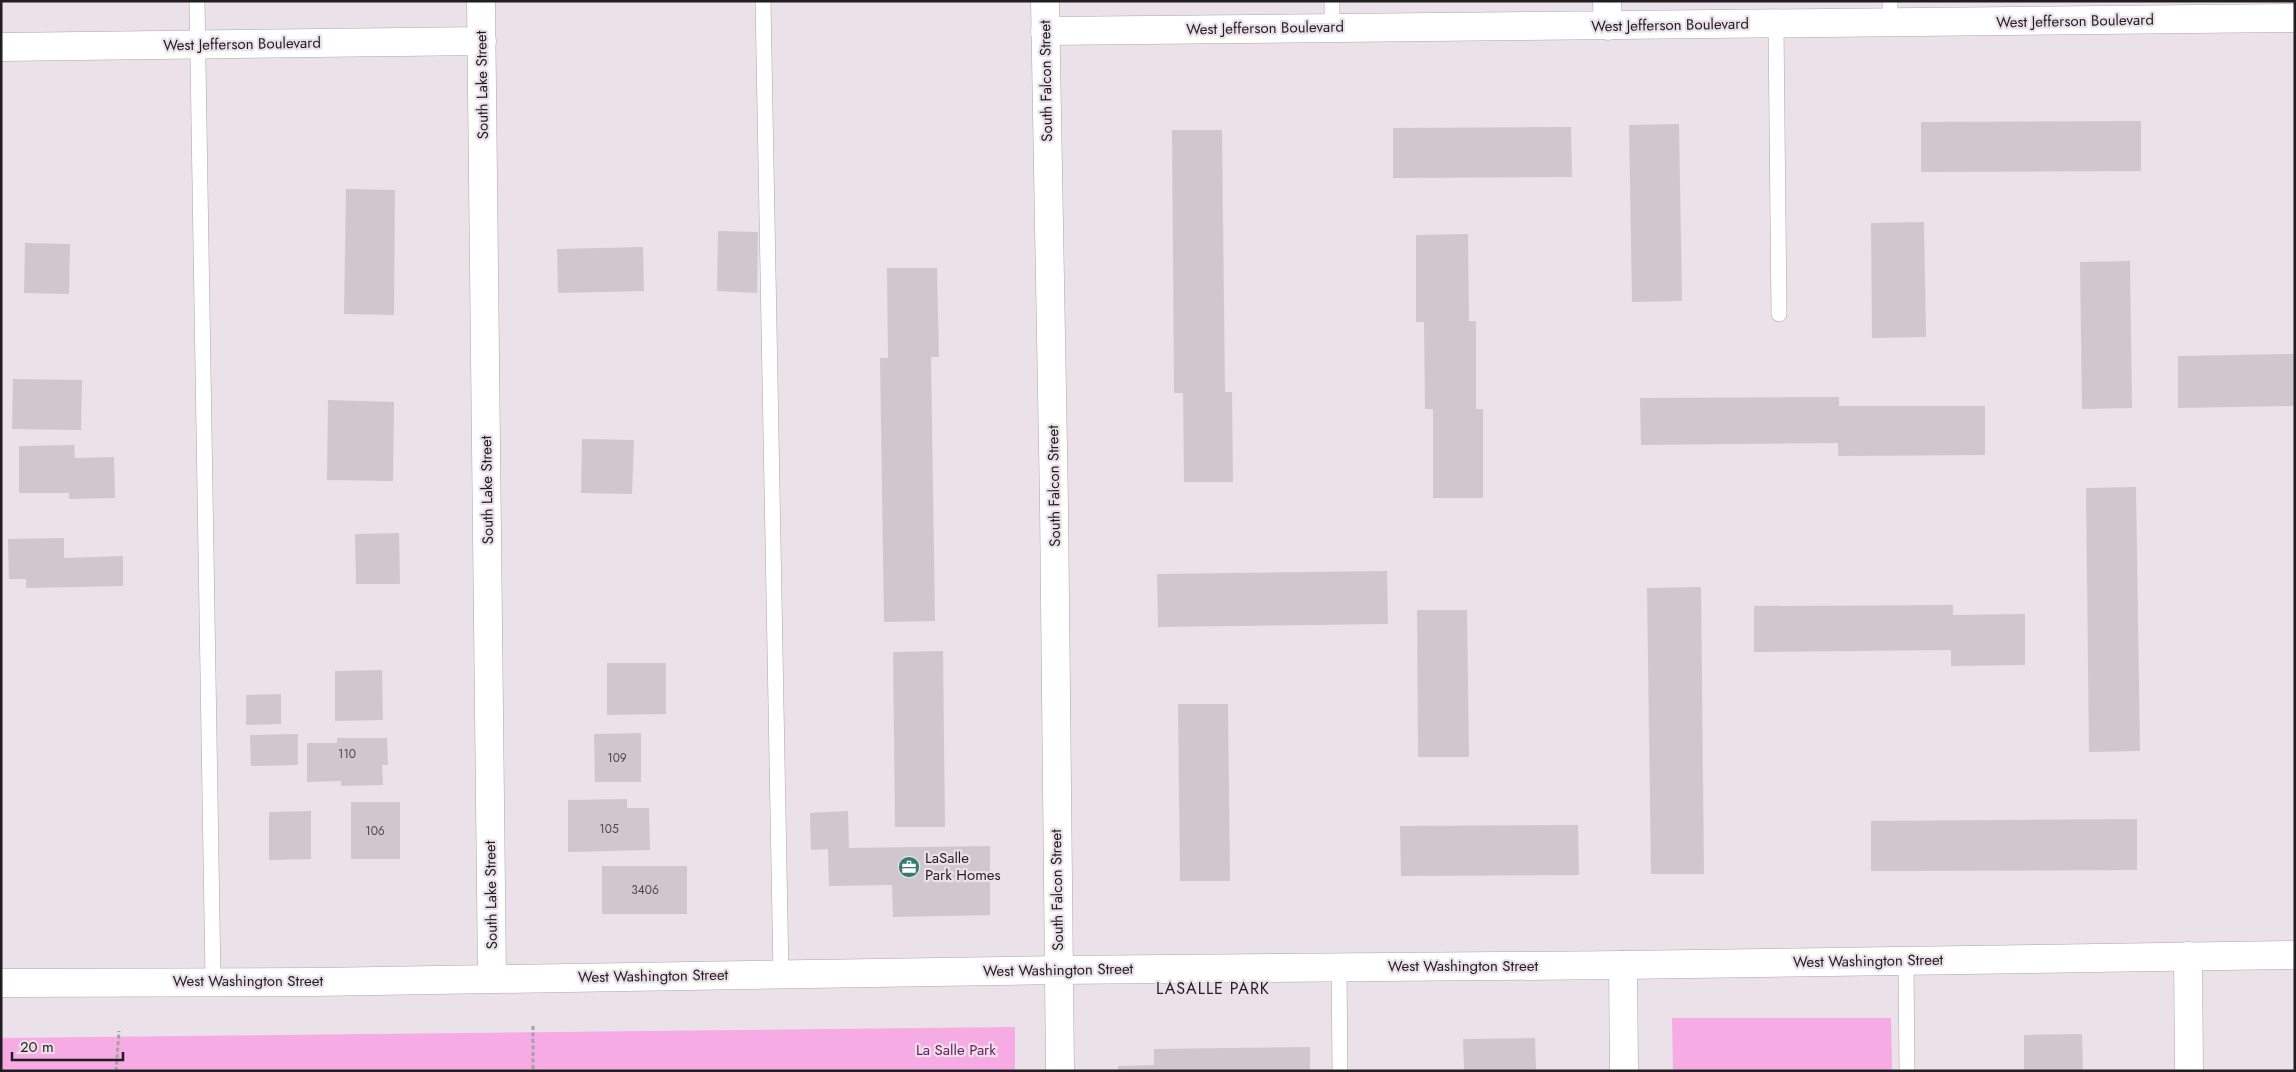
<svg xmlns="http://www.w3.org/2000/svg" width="2296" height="1072" viewBox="0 0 2296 1072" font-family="Jost,sans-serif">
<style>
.green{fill:#f6abe5}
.building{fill:#d0c6ce}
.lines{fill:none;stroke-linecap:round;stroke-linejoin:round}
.lane-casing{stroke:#aea4ab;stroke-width:16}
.street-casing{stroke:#aea4ab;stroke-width:29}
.secondary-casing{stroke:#aea4ab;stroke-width:29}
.path{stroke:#a8a0a5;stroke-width:3;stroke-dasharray:4 2.5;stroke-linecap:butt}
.lane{stroke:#fff;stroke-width:15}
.street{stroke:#fff;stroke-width:28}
.secondary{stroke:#fff;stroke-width:28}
.labels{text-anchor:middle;stroke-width:4.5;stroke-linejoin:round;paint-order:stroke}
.number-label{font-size:12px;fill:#4d474c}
.street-label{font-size:15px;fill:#211d20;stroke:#ebe1e8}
.poi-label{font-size:15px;fill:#211d20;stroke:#ebe1e8;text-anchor:start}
.park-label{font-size:15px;fill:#711663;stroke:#ebe1e8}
.neighbourhood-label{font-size:16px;letter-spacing:1px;fill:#211d20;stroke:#ebe1e8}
</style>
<rect width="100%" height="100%" fill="#ebe1e8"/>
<path class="green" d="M1672 1018H1891L1892 1071H1673Z
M1015 1027V1071H1V1038Z"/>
<path class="building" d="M2141 121V171L1921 172V122Z
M1679 124 1682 301 1632 302 1629 125Z
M1571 127 1572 177 1393 178V128Z
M1172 130H1222L1225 392H1232L1233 482H1184L1183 393H1174Z
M346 189 395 190 394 315 344 314Z
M1924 222 1926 337 1872 338 1871 223Z
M718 231 758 232 757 293 717 291Z
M1468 234 1469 321H1476V409H1483V498H1433V409H1425L1424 322H1416V235Z
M25 243 70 244 69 294 24 293Z
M643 247 644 291 558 293 557 249Z
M2130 261 2132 408 2082 409 2080 262Z
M887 268H937L939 357H931L935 621 884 622 880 358H888Z
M2295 354V406L2178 408V356Z
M13 379 82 380 81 430 12 429Z
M1839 397V406H1985V455L1838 456V443L1641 445 1640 398Z
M328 400 394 402 393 481 327 480Z
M582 439 634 440 632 494 581 493Z
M74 445 75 458 114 457 115 498 69 499V493H19V446Z
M2136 487 2140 751 2089 752 2086 488Z
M399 533 400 584H356L355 534Z
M64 538V558L123 556V586L26 588V579H9L8 539Z
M1387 571 1388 624 1158 627 1157 574Z
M1701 587 1704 874H1651L1647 588Z
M1953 605V615L2025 614V665L1951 666V650L1754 652V606Z
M1417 610H1467L1469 757H1418Z
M943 651 945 827H895L893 652Z
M607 663H666V714L607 715Z
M382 670 383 720 335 721V671Z
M281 694V724L246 725V695Z
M1178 704H1228L1230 881H1180Z
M641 733V782H595L594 734Z
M298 734V765L251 766 250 735Z
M337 738H387L388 765H382L383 785 341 786V781L307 782V743H337Z
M627 799V808H649L650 850 568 852V800Z
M351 802H400V859H351Z
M311 811V859L269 860V812Z
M848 811 849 848 990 846V915L893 917 892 885 829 886 828 849 811 850 810 813Z
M2137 819V870L1871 871V821Z
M1578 825 1579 875 1401 876 1400 826Z
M602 866H687V914H602Z
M2082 1034 2083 1071H2024V1035Z
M1535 1038 1536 1071H1464L1463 1039Z
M1310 1047V1071H1118V1066L1154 1065V1049Z"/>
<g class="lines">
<g class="lane-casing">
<path id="lane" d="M197 1 213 980
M763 1 781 975
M1332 1V28
M1890 1V23
M1776 24 1779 314
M1906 961 1907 1071
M1339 967 1340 1071"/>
</g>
<g class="street-casing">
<path id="street" d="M481 1 492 978
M1607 1 1608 26
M1045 31 2295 18
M1 47 482 41
M2188 956 2189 1071
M1623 965 1624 1071"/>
</g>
<g class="secondary-casing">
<path id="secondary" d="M1045 1 1054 504 1060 1071
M1 983 316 982 1058 970 1623 965 2295 955"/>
</g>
<path class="path" d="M533 1026V1071
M116 1071 119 1031"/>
<use href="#lane" class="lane"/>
<use href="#street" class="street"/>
<use href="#secondary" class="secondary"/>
</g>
<defs>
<g id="office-disc" transform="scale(1.125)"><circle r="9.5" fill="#347b73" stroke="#ebe1e8"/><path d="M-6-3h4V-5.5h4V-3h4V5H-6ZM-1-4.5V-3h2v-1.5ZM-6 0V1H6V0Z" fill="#fff"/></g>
</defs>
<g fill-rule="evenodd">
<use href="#office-disc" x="909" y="867"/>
</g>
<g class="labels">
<g class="number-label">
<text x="347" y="758">110</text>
<text x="617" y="762">109</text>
<text x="609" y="833">105</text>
<text x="375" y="835">106</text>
<text x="645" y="894">3406</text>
</g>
<g class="street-label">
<text transform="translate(2075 21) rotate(-1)" y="5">West Jefferson Boulevard</text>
<text transform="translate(1670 25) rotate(-1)" y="5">West Jefferson Boulevard</text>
<text transform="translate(1265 28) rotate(-1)" y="5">West Jefferson Boulevard</text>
<text transform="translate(242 44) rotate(-1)" y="5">West Jefferson Boulevard</text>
<text transform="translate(1046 81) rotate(-91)" y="5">South Falcon Street</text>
<text transform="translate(482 85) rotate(-91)" y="5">South Lake Street</text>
<text transform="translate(1054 486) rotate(-91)" y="5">South Falcon Street</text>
<text transform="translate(487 490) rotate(-91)" y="5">South Lake Street</text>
<text transform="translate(1057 890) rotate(-91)" y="5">South Falcon Street</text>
<text transform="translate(491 895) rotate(-91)" y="5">South Lake Street</text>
<text transform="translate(1868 961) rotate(-1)" y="5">West Washington Street</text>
<text x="1463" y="971">West Washington Street</text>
<text transform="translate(1058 970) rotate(-1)" y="5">West Washington Street</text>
<text transform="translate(653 976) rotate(-1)" y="5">West Washington Street</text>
<text x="248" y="986">West Washington Street</text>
</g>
<g class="poi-label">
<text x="925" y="863">LaSalle<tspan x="925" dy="17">Park Homes</tspan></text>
</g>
<g class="park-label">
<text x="956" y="1055">La Salle Park</text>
</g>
<g class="neighbourhood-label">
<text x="1213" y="994">LASALLE PARK</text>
</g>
</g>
<rect width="2296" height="1072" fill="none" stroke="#211d20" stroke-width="5"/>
<path d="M12 1052v8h111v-8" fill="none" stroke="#211d20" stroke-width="2.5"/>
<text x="20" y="1052" font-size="15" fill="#211d20" stroke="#ebe1e8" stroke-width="4" paint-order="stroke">20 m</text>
</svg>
